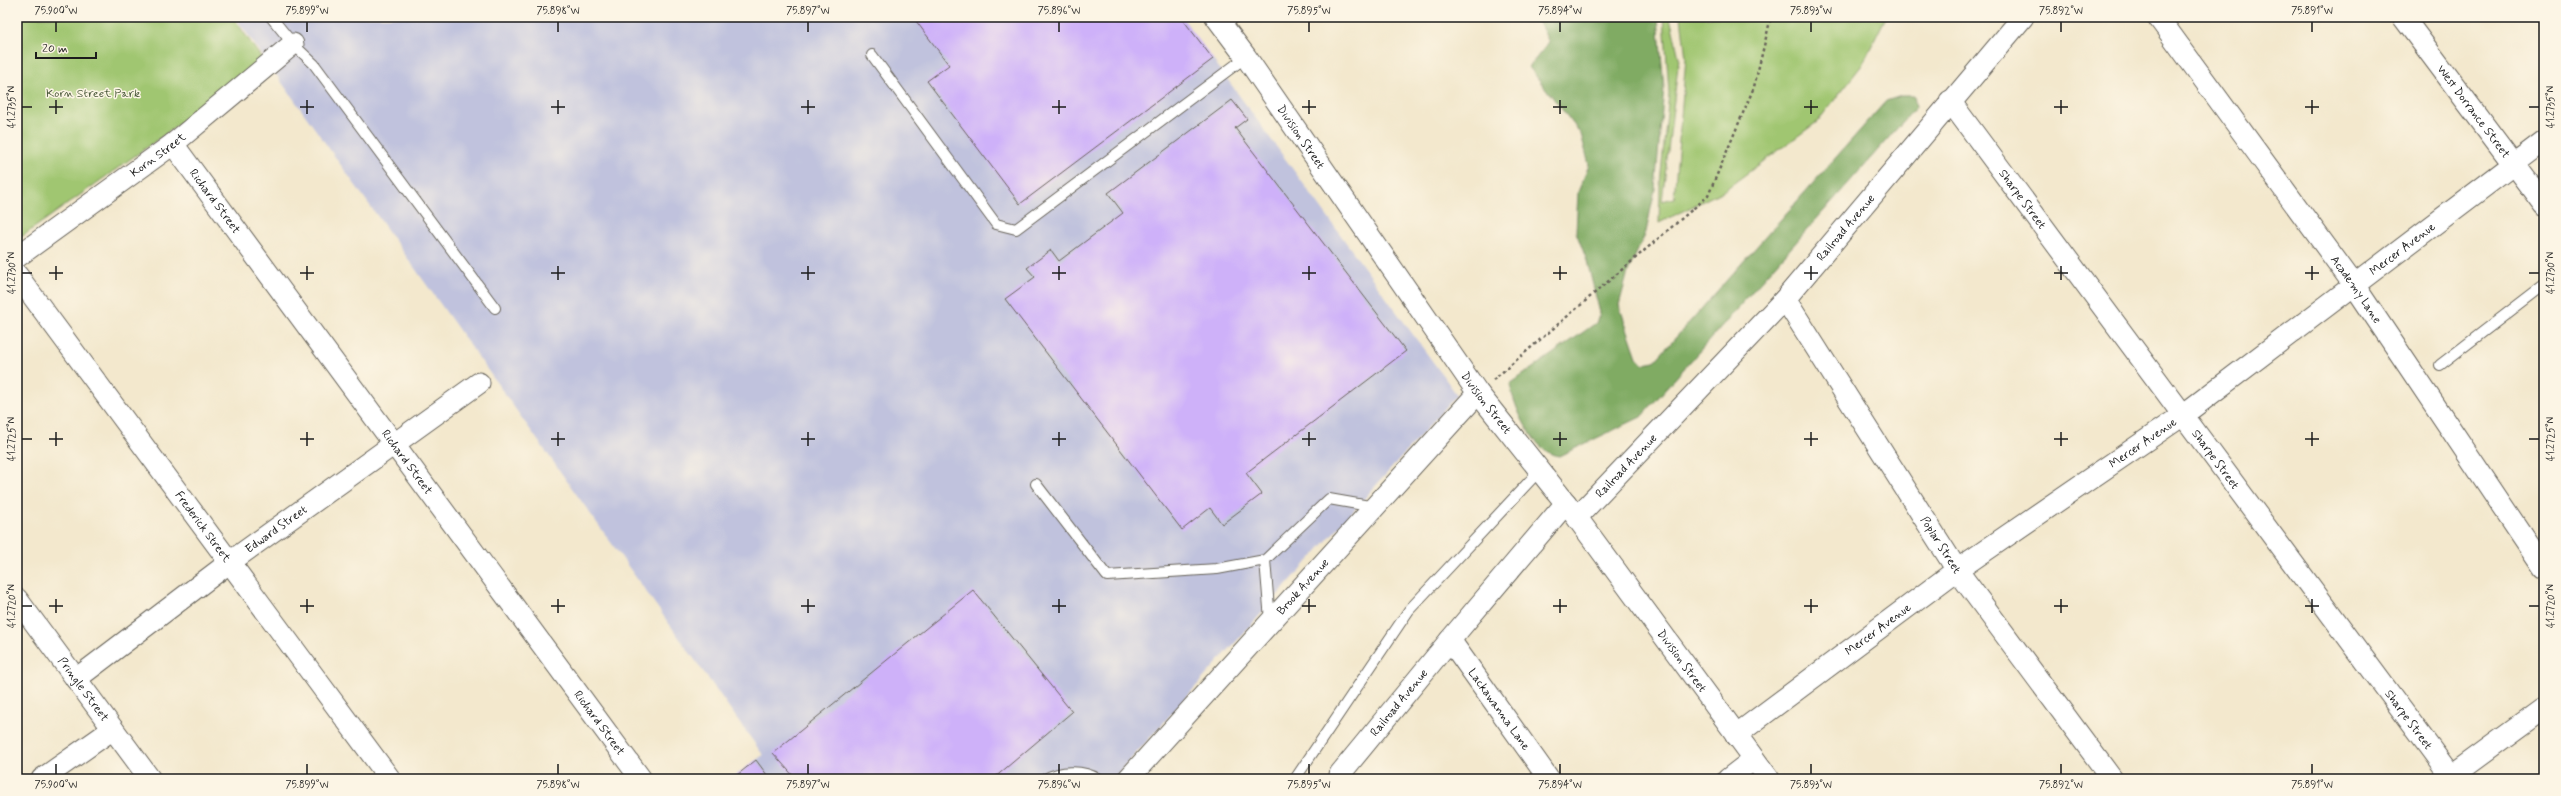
<svg xmlns="http://www.w3.org/2000/svg" width="2561" height="796" viewBox="0 0 2561 796" font-family="Mynerve,sans-serif">
<style>
.industrial{fill:#c0c2dd}
.green{fill:#a0c671;stroke:#5e7146}
.forest{fill:#80ab63;stroke:#4e6440}
.building{fill:#ceb1f9}
.lines{fill:none;stroke-linecap:round;stroke-linejoin:round}
.service-casing{stroke:#67635a;stroke-width:12}
.minor-casing{stroke:#67635a;stroke-width:23}
.path{stroke:#67635a;stroke-width:2.5;stroke-dasharray:3 3;stroke-linecap:butt}
.service{stroke:#fff;stroke-width:10}
.minor{stroke:#fff;stroke-width:21}
.ticks{fill:none;stroke:#1c1c1c;stroke-width:1.5}
.labels{text-anchor:middle;stroke-width:3;stroke-linejoin:round;paint-order:stroke}
.park-label{font-size:12px;fill:#4a583a;stroke:#fcf5e5}
.street-label{font-size:12px;fill:#1c1c1c;stroke:#fcf5e5}
.neatline{fill:none;stroke:#1c1c1c;stroke-width:1.5}
.ticks-label{font-size:10px;text-anchor:middle;fill:#1c1c1c}
</style>
<rect width="100%" height="100%" fill="#fcf5e5"/>
<filter id="ink" filterUnits="userSpaceOnUse"><feTurbulence type="fractalNoise" baseFrequency=".025" numOctaves="2"/><feDisplacementMap in="SourceGraphic" scale="8" xChannelSelector="R" yChannelSelector="G"/><feConvolveMatrix kernelMatrix="1 2 1 2 8 2 1 2 1" color-interpolation-filters="sRGB"/></filter>
<filter id="wash" filterUnits="userSpaceOnUse"><feTurbulence type="fractalNoise" baseFrequency=".012" numOctaves="4" result="noise"/><feDisplacementMap in="SourceGraphic" scale="16" xChannelSelector="R" yChannelSelector="G"/><feGaussianBlur stdDeviation="0.9" result="paint"/><feColorMatrix in="noise" values="0 0 0 0 0 0 0 0 0 0 0 0 0 0 0 0 0 1.4 0 .05"/><feComposite in="paint" operator="in"/></filter>
<g filter="url(#wash)">
<rect width="100%" height="100%" fill="#f3e8cd"/>
<path class="industrial" d="M235 17H1182L1457 395 1113 779H731L763 755Z"/>
<path class="green" d="M17 17H233L265 63 17 240Z
M1664 17H1670L1679 58 1662 201 1674 198 1686 58 1681 17H1886L1862 65 1817 122 1723 191 1659 223 1660 183 1669 93Z"/>
<path class="forest" d="M1536 17 1658 18 1664 88 1655 189 1646 232 1628 272 1619 305 1637 357 1643 364 1654 362 1886 101 1901 96H1914L1916 107 1641 417 1559 456C1534 454 1513 405 1510 384L1596 323 1600 313 1587 261 1576 232 1578 192 1589 165 1581 134 1529 67 1549 42Z"/>
<g id="blocks">
<path class="building" d="M913 17H1181L1213 59 1020 204 927 81 949 65Z
M1232 100 1247 119 1235 128 1406 351 1246 473 1262 494 1222 524 1210 508 1182 530 1005 299 1035 277 1027 268 1051 250 1059 261 1123 213 1108 193Z
M973 590 1072 712 993 779H796L773 753Z
M756 760 770 779H732Z"/>
</g>
</g>
<g filter="url(#ink)">
<use href="#blocks" fill-opacity="0" stroke="#67635a" stroke-width="1"/>
<g class="lines">
<g class="service-casing">
<path id="service" d="M271 17 293 44 314 64 495 308
M1222 26 1235 17
M872 55 996 224 1016 229 1246 57
M2440 365 2544 285
M1036 484 1107 576 1217 569 1265 560 1270 620
M1265 560 1329 499 1375 507
M1045 779C1060 771 1082 769 1098 779
M1295 779 1409 610 1540 470"/>
</g>
<g class="minor-casing">
<g id="minor">
<path id="s1" d="M1216 17 1246 57 1478 393 1572 511 1769 779"/>
<path id="s2" d="M2158 17 2354 285 2544 568"/>
<path id="s3" d="M2403 17 2544 205"/>
<path id="s4" d="M1950 101 2453 779"/>
<path id="s5" d="M173 144 641 779"/>
<path id="s6" d="M17 257 173 144 293 44"/>
<path id="s7" d="M17 275 390 779"/>
<path id="s8" d="M1785 299 1957 570 2112 779"/>
<path id="s9" d="M1577 517 1785 299 2023 17"/>
<path id="s10" d="M17 599 150 779"/>
<path id="s11" d="M1450 640 1549 779"/>
<path id="s12" d="M76 679 230 562 479 383"/>
<path id="s13" d="M1736 735 1957 570 2183 415 2544 141"/>
<path d="M42 779 113 729"/>
<path id="s14" d="M1128 779 1478 393"/>
<path id="s15" d="M1344 779 1340 774 1450 640 1566 503"/>
<path d="M1728 779 1754 759"/>
<path d="M2447 779 2544 708"/>
</g>
</g>
<path class="path" d="M1493 380 1708 196 1754 87 1771 17"/>
<use href="#service" class="service"/>
<use href="#minor" class="minor"/>
</g>
</g>
<path class="ticks" d="M56 22V32M307 22V32M558 22V32M808 22V32M1059 22V32M1309 22V32M1560 22V32M1811 22V32M2061 22V32M2312 22V32M56 100V114M307 100V114M558 100V114M808 100V114M1059 100V114M1309 100V114M1560 100V114M1811 100V114M2061 100V114M2312 100V114M22 107H32M49 107H63M300 107H314M551 107H565M801 107H815M1052 107H1066M1302 107H1316M1553 107H1567M1804 107H1818M2054 107H2068M2305 107H2319M2529 107H2539M56 266V280M307 266V280M558 266V280M808 266V280M1059 266V280M1309 266V280M1560 266V280M1811 266V280M2061 266V280M2312 266V280M22 273H32M49 273H63M300 273H314M551 273H565M801 273H815M1052 273H1066M1302 273H1316M1553 273H1567M1804 273H1818M2054 273H2068M2305 273H2319M2529 273H2539M56 432V446M307 432V446M558 432V446M808 432V446M1059 432V446M1309 432V446M1560 432V446M1811 432V446M2061 432V446M2312 432V446M22 439H32M49 439H63M300 439H314M551 439H565M801 439H815M1052 439H1066M1302 439H1316M1553 439H1567M1804 439H1818M2054 439H2068M2305 439H2319M2529 439H2539M56 599V613M307 599V613M558 599V613M808 599V613M1059 599V613M1309 599V613M1560 599V613M1811 599V613M2061 599V613M2312 599V613M22 606H32M49 606H63M300 606H314M551 606H565M801 606H815M1052 606H1066M1302 606H1316M1553 606H1567M1804 606H1818M2054 606H2068M2305 606H2319M2529 606H2539M56 764V774M307 764V774M558 764V774M808 764V774M1059 764V774M1309 764V774M1560 764V774M1811 764V774M2061 764V774M2312 764V774"/>
<g class="labels">
<g class="park-label">
<text x="93" y="97">Korn Street Park</text>
</g>
<g class="street-label">
<text dy="4" stroke="none"><textPath href="#s3" startOffset="118">West Dorrance Street</textPath></text>
<text dy="4" stroke="none"><textPath href="#s1" startOffset="147">Division Street</textPath></text>
<text dy="4" stroke="none"><textPath href="#s6" startOffset="174">Korn Street</textPath></text>
<text dy="4" stroke="none"><textPath href="#s4" startOffset="122">Sharpe Street</textPath></text>
<text dy="4" stroke="none"><textPath href="#s5" startOffset="71">Richard Street</textPath></text>
<text dy="4" stroke="none"><textPath href="#s9" startOffset="395">Railroad Avenue</textPath></text>
<text dy="4" stroke="none"><textPath href="#s13" startOffset="825">Mercer Avenue</textPath></text>
<text dy="4" stroke="none"><textPath href="#s2" startOffset="337">Academy Lane</textPath></text>
<text dy="4" stroke="none"><textPath href="#s1" startOffset="471">Division Street</textPath></text>
<text dy="4" stroke="none"><textPath href="#s13" startOffset="501">Mercer Avenue</textPath></text>
<text dy="4" stroke="none"><textPath href="#s4" startOffset="446">Sharpe Street</textPath></text>
<text dy="4" stroke="none"><textPath href="#s5" startOffset="395">Richard Street</textPath></text>
<text dy="4" stroke="none"><textPath href="#s9" startOffset="71">Railroad Avenue</textPath></text>
<text dy="4" stroke="none"><textPath href="#s7" startOffset="313">Frederick Street</textPath></text>
<text dy="4" stroke="none"><textPath href="#s12" startOffset="250">Edward Street</textPath></text>
<text dy="4" stroke="none"><textPath href="#s8" startOffset="291">Poplar Street</textPath></text>
<text dy="4" stroke="none"><textPath href="#s14" startOffset="260">Brook Avenue</textPath></text>
<text dy="4" stroke="none"><textPath href="#s13" startOffset="177">Mercer Avenue</textPath></text>
<text dy="4" stroke="none"><textPath href="#s1" startOffset="795">Division Street</textPath></text>
<text dy="4" stroke="none"><textPath href="#s10" startOffset="112">Pringle Street</textPath></text>
<text dy="4" stroke="none"><textPath href="#s15" startOffset="99">Railroad Avenue</textPath></text>
<text dy="4" stroke="none"><textPath href="#s11" startOffset="85">Lackawanna Lane</textPath></text>
<text dy="4" stroke="none"><textPath href="#s4" startOffset="770">Sharpe Street</textPath></text>
<text dy="4" stroke="none"><textPath href="#s5" startOffset="719">Richard Street</textPath></text>
</g>
</g>
<rect width="2561" height="796" fill="none" stroke="#fcf5e5" stroke-width="44"/>
<path d="M36 52v6h60v-6" fill="none" stroke="#1c1c1c" stroke-width="2"/>
<text x="42" y="52" font-size="12" fill="#1c1c1c" stroke="#fcf5e5" stroke-width="3" paint-order="stroke">20 m</text>
<rect x="22" y="22" width="2517" height="752" class="neatline"/>
<g class="ticks-label">
<text x="56" y="14">75.900°W</text>
<text x="307" y="14">75.899°W</text>
<text x="558" y="14">75.898°W</text>
<text x="808" y="14">75.897°W</text>
<text x="1059" y="14">75.896°W</text>
<text x="1309" y="14">75.895°W</text>
<text x="1560" y="14">75.894°W</text>
<text x="1811" y="14">75.893°W</text>
<text x="2061" y="14">75.892°W</text>
<text x="2312" y="14">75.891°W</text>
<text transform="translate(11 107) rotate(-90)" y="4">41.2735°N</text>
<text transform="translate(2550 107) rotate(-90)" y="4">41.2735°N</text>
<text transform="translate(11 273) rotate(-90)" y="4">41.2730°N</text>
<text transform="translate(2550 273) rotate(-90)" y="4">41.2730°N</text>
<text transform="translate(11 439) rotate(-90)" y="4">41.2725°N</text>
<text transform="translate(2550 439) rotate(-90)" y="4">41.2725°N</text>
<text transform="translate(11 606) rotate(-90)" y="4">41.2720°N</text>
<text transform="translate(2550 606) rotate(-90)" y="4">41.2720°N</text>
<text x="56" y="788">75.900°W</text>
<text x="307" y="788">75.899°W</text>
<text x="558" y="788">75.898°W</text>
<text x="808" y="788">75.897°W</text>
<text x="1059" y="788">75.896°W</text>
<text x="1309" y="788">75.895°W</text>
<text x="1560" y="788">75.894°W</text>
<text x="1811" y="788">75.893°W</text>
<text x="2061" y="788">75.892°W</text>
<text x="2312" y="788">75.891°W</text>
</g>
</svg>
